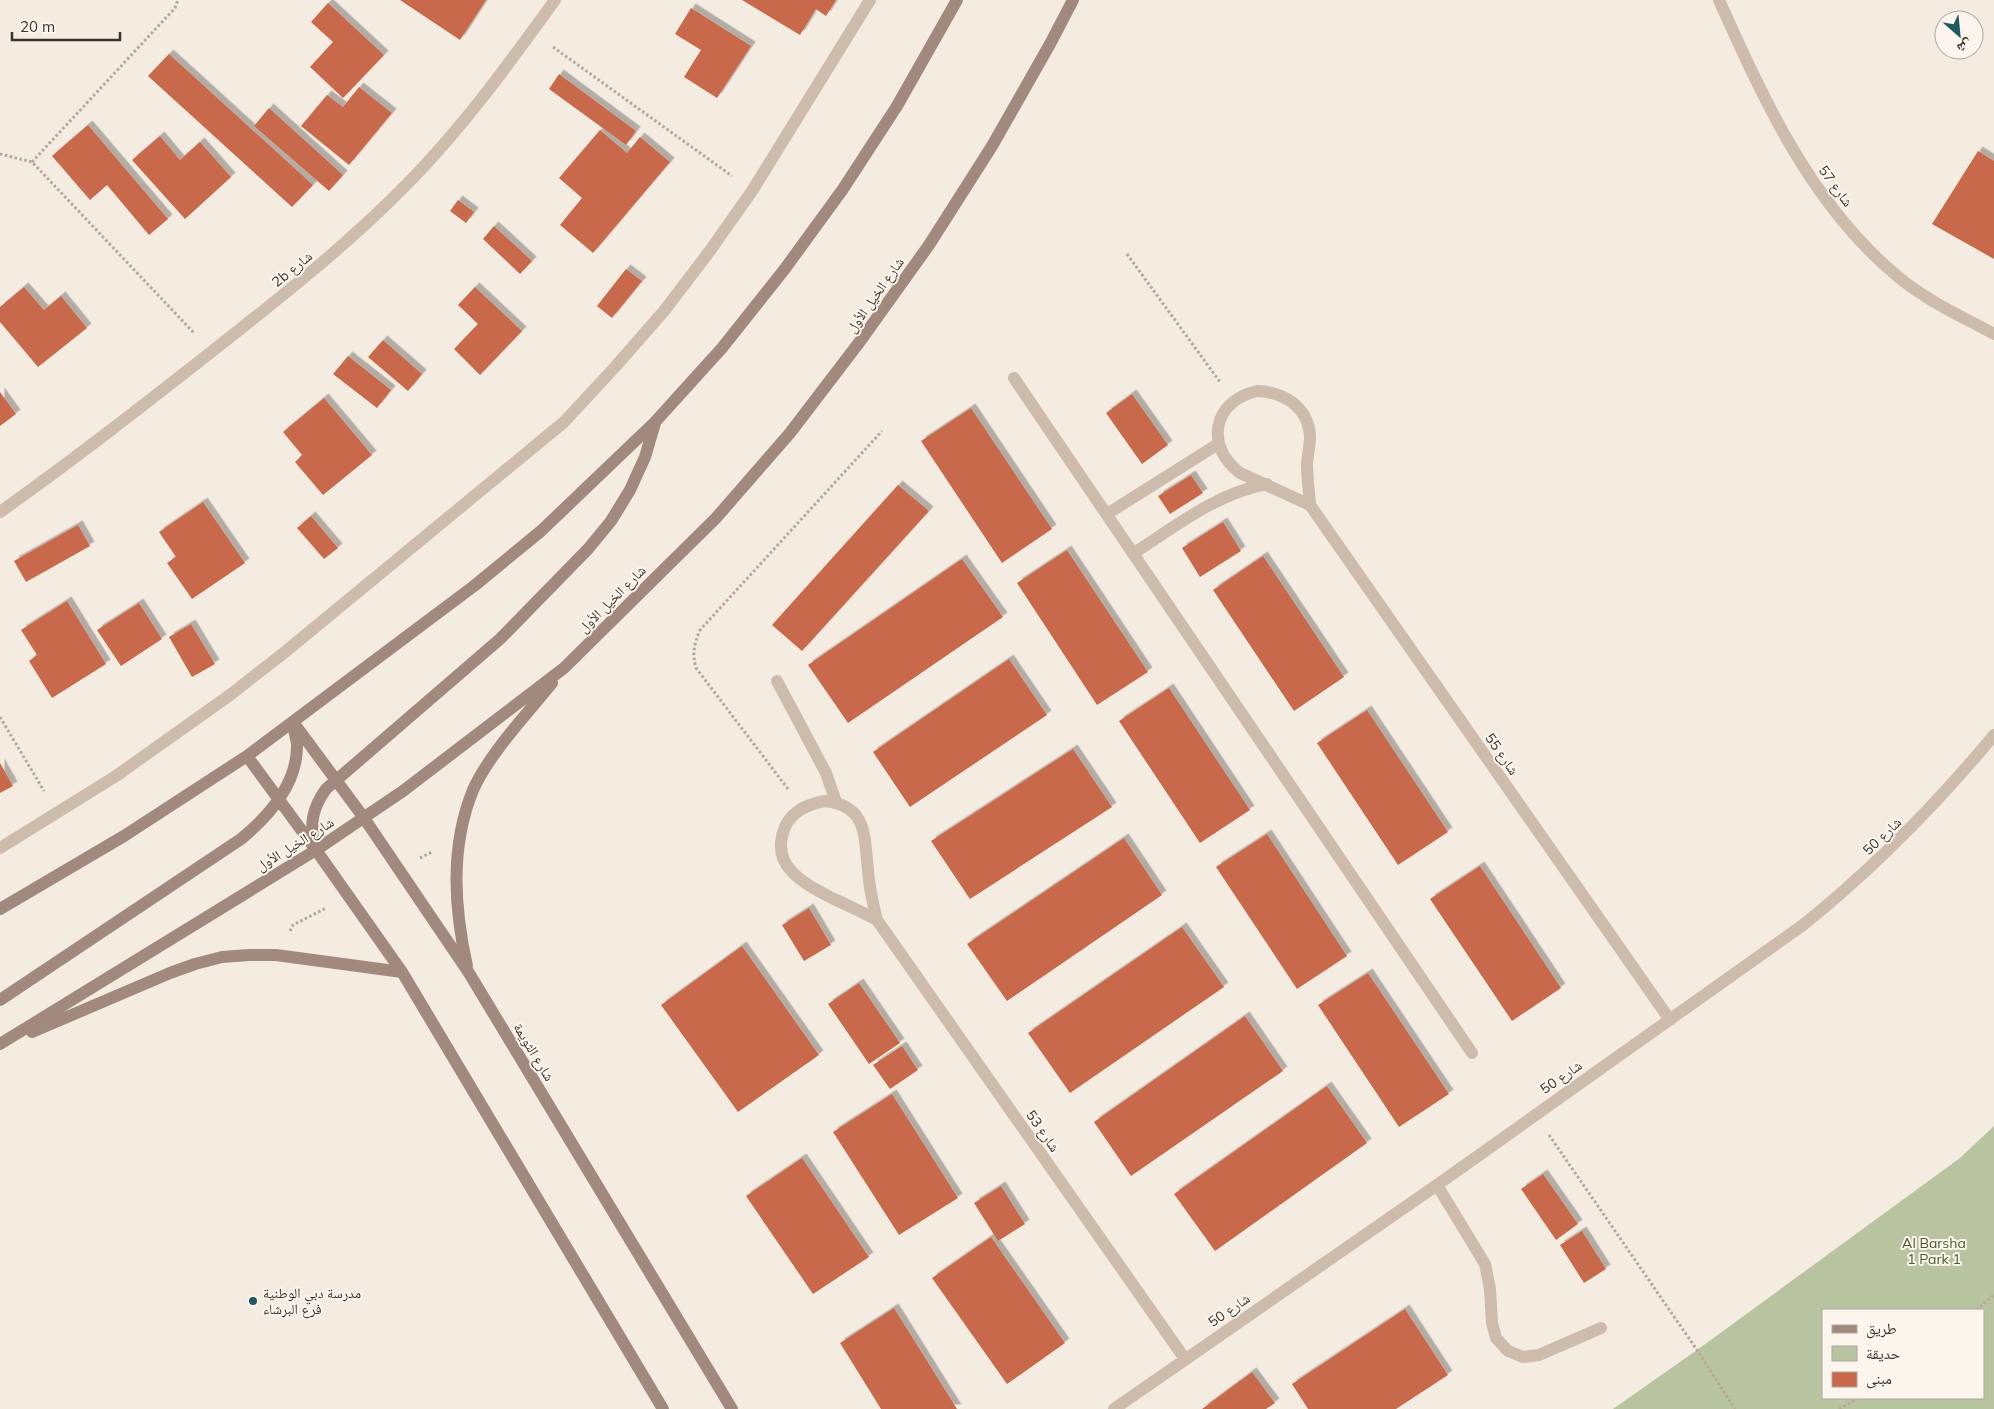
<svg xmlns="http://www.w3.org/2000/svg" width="1994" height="1409" viewBox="0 0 1994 1409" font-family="Mulish,'Noto Naskh Arabic',sans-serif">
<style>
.green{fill:#b8c4a0;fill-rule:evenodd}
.building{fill:#c8694b;filter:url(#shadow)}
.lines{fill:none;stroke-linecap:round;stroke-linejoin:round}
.path{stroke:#b9a596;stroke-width:3;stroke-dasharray:2.5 2.5;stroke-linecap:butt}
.lane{stroke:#cdbbac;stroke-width:12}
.street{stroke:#cdbbac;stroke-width:12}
.secondary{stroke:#a18a7d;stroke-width:12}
.poi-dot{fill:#1f5a5e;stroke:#fbf5ee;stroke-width:2}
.labels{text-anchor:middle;stroke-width:4;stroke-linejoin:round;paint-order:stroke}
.street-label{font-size:14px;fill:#3b302b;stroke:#fbf5ee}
.park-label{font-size:14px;fill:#4a5a2e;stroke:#fbf5ee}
.poi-label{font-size:14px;fill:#3b302b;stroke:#fbf5ee;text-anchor:start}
</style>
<defs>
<filter id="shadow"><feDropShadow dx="4.5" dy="-4.5" stdDeviation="0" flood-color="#0004"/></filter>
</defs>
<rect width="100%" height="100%" fill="#f4ebe1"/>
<path class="green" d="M1994 1126V1409H1613L1697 1350 1960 1158ZM1823 1310H1983V1398H1823Z"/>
<path class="building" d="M400 0H486L460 40Z
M742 0H836L826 16 816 9 800 35Z
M328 3 384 55 343 98 310 67 333 42 311 22Z
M691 8 751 46 717 98 684 77 701 50 675 34Z
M169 54 313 185 292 207 148 76Z
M559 74 636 131 626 145 549 89Z
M359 87 392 113 349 165 301 126 327 95 343 107Z
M269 108 343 175 329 191 254 126Z
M88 125 168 219 149 235 107 185 90 200 52 156Z
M600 130 627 153 640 137 670 162 593 253 560 225 582 198 559 178Z
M160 136 180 160 200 142 231 177 185 219 132 160Z
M1978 151 1994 161V259L1932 224Z
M458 200 474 212 466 223 450 211Z
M494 226 532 261 520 274 483 239Z
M626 269 642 281 612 318 597 306Z
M24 287 44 310 61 296 87 328 38 367 0 322V307Z
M475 287 522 331 480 375 454 349 478 324 458 305Z
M383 340 422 374 408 391 368 357Z
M348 356 391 390 377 408 333 374Z
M0 392 16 414 0 426Z
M1132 394 1168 445 1142 464 1106 413Z
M324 398 372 455 323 495 295 462 302 455 283 432Z
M971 408 1052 529 1002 563 921 441Z
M1191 475 1203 493 1170 514 1158 496Z
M898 485 929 511 802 651 772 625Z
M203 502 245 563 192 599 167 563 176 557 159 532Z
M311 516 338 548 324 559 297 528Z
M1223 522 1241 551 1200 577 1182 548Z
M78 525 90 546 26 582 14 561Z
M1067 550 1148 672 1097 705 1017 583Z
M1263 556 1344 677 1294 711 1213 590Z
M962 559 1003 617 848 723 808 665Z
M67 601 106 664 52 698 29 661 37 655 21 630Z
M139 603 162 639 121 666 97 630Z
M191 624 215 664 192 677 169 637Z
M1009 659 1047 715 910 807 873 752Z
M1169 688 1250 810 1200 843 1119 721Z
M1367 710 1448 832 1398 865 1317 743Z
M1073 749 1112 807 970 899 931 841Z
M0 763 13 786 0 793Z
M1267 834 1347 956 1297 989 1216 867Z
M1124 838 1162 895 1007 1001 967 944Z
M1480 866 1561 988 1512 1021 1430 899Z
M809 908 831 945 804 961 782 925Z
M1182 927 1224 987 1070 1093 1028 1033Z
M742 946 819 1055 738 1112 661 1005Z
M1368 973 1449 1094 1399 1127 1318 1005Z
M859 983 900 1043 869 1064 828 1004Z
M1245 1016 1283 1071 1131 1176 1094 1122Z
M902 1046 918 1070 890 1089 873 1065Z
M1327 1086 1367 1143 1215 1251 1174 1194Z
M892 1094 958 1198 899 1235 833 1132Z
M802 1158 869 1257 813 1294 746 1196Z
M1543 1174 1578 1224 1556 1240 1521 1189Z
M1001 1186 1025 1224 998 1241 974 1203Z
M1582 1231 1606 1269 1584 1283 1560 1245Z
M991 1237 1065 1343 1007 1384 932 1278Z
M894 1308 957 1409H881L840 1343Z
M1405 1309 1448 1375 1396 1409H1308L1292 1384Z
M1252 1372 1275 1403 1266 1409H1202Z"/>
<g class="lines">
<path class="path" d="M553 47 732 176
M0 154 32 162 194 333
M32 162 175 8 178 0
M1127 254 1220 382
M0 717 44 791
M788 789 696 668C692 653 694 645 700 630L882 431
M420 858 432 852
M290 931 293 925 326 908
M1549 1135 1697 1350 1735 1409
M1976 1310 1994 1295
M1839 1409 1858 1398"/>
<path class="lane" d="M1437 1185 1485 1264 1490 1289 1492 1323 1496 1338 1508 1351 1523 1357 1539 1355 1601 1328"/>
<path class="street" d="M1719 0C1764 100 1810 203 1896 275 1925 300 1961 316 1994 334
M1014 378 1472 1053
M1257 391C1283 392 1308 406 1310 436 1310 445 1308 454 1307 463 1307 477 1309 491 1310 505L1240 473C1204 446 1213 401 1257 391Z
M1310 505 1670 1020
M0 512C72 461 141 407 210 353 277 300 344 248 404 187 461 130 508 65 555 0
M1107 514 1218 444
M1134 553C1176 526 1217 493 1267 484
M777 681 826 773 836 802
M825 801C868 806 864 836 868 870 869 887 873 904 877 920 862 912 847 905 832 898 803 883 769 866 785 827 792 811 808 804 825 801Z
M0 848 116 776 230 695 285 652 564 422 615 367 664 311 709 252 752 191 870 0
M877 920 1185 1359
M1114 1409 1437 1185 1803 925C1874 868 1936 805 1994 735"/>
<path class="secondary" d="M293 722 364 818 469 973 732 1409
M247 756 316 850 402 972 663 1409
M315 845C309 824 313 807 326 789L500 639 588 549 611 521 630 490 645 457 655 423
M0 909 124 836 247 756 474 586 541 531 655 422 722 348 784 270 843 189 897 106 957 0
M467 966C454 907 450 847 473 790 489 754 527 714 552 683
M0 1000 241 839C269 816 298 783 297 744 296 737 294 731 293 724
M32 1032 170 973 195 964 222 957 249 955H276L402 972
M0 1044 316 850 403 791 564 668 716 518 790 433 861 340 929 245 992 146 1050 44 1073 0"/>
</g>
<circle class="poi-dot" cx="253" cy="1301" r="5"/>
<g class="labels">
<g class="street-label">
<text transform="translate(1836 186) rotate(54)" y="5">شارع 57</text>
<text transform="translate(292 269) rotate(-39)" y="5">2b شارع</text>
<text transform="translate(875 295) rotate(-55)" y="5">شارع الخيل الأول</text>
<text transform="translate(612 599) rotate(-45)" y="5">شارع الخيل الأول</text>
<text transform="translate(1502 754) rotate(55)" y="5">شارع 55</text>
<text transform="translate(1882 836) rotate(-44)" y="5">شارع 50</text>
<text transform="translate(295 844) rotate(-32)" y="5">شارع الخيل الأول</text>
<text transform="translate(534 1052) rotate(59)" y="5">شارع الثويمة</text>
<text transform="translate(1561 1077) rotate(-35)" y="5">شارع 50</text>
<text transform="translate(1043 1131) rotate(55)" y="5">شارع 53</text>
<text transform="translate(1229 1310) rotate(-35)" y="5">شارع 50</text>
</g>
<g class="park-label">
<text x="1934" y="1248">Al Barsha<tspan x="1934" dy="16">1 Park 1</tspan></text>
</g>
<g class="poi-label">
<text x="263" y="1298">مدرسة دبي الوطنية<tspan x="263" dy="16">فرع البرشاء</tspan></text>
</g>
</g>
<rect x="1822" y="1309" width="162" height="90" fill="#fbf5ee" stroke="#aea6a0"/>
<rect x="1832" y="1325" width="25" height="8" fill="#a18a7d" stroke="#aea6a0"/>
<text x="1866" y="1334" font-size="15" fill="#3b302b">طريق</text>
<rect x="1832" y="1346" width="25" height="15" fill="#b8c4a0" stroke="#aea6a0"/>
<text x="1866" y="1359" font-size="15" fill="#3b302b">حديقة</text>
<rect x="1832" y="1372" width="25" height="15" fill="#c8694b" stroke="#aea6a0"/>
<text x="1866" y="1384" font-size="15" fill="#3b302b">مبنى</text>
<g transform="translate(1959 35) rotate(153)"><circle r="24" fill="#fbf5ee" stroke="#aea6a0"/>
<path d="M0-4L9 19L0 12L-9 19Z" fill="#1f5a5e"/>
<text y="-8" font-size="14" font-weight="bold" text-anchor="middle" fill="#3b302b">ش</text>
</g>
<path d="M12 32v8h108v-8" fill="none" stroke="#3b302b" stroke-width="2.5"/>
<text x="20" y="32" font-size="15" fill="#3b302b" stroke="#fbf5ee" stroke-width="4" paint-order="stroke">20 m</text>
</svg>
